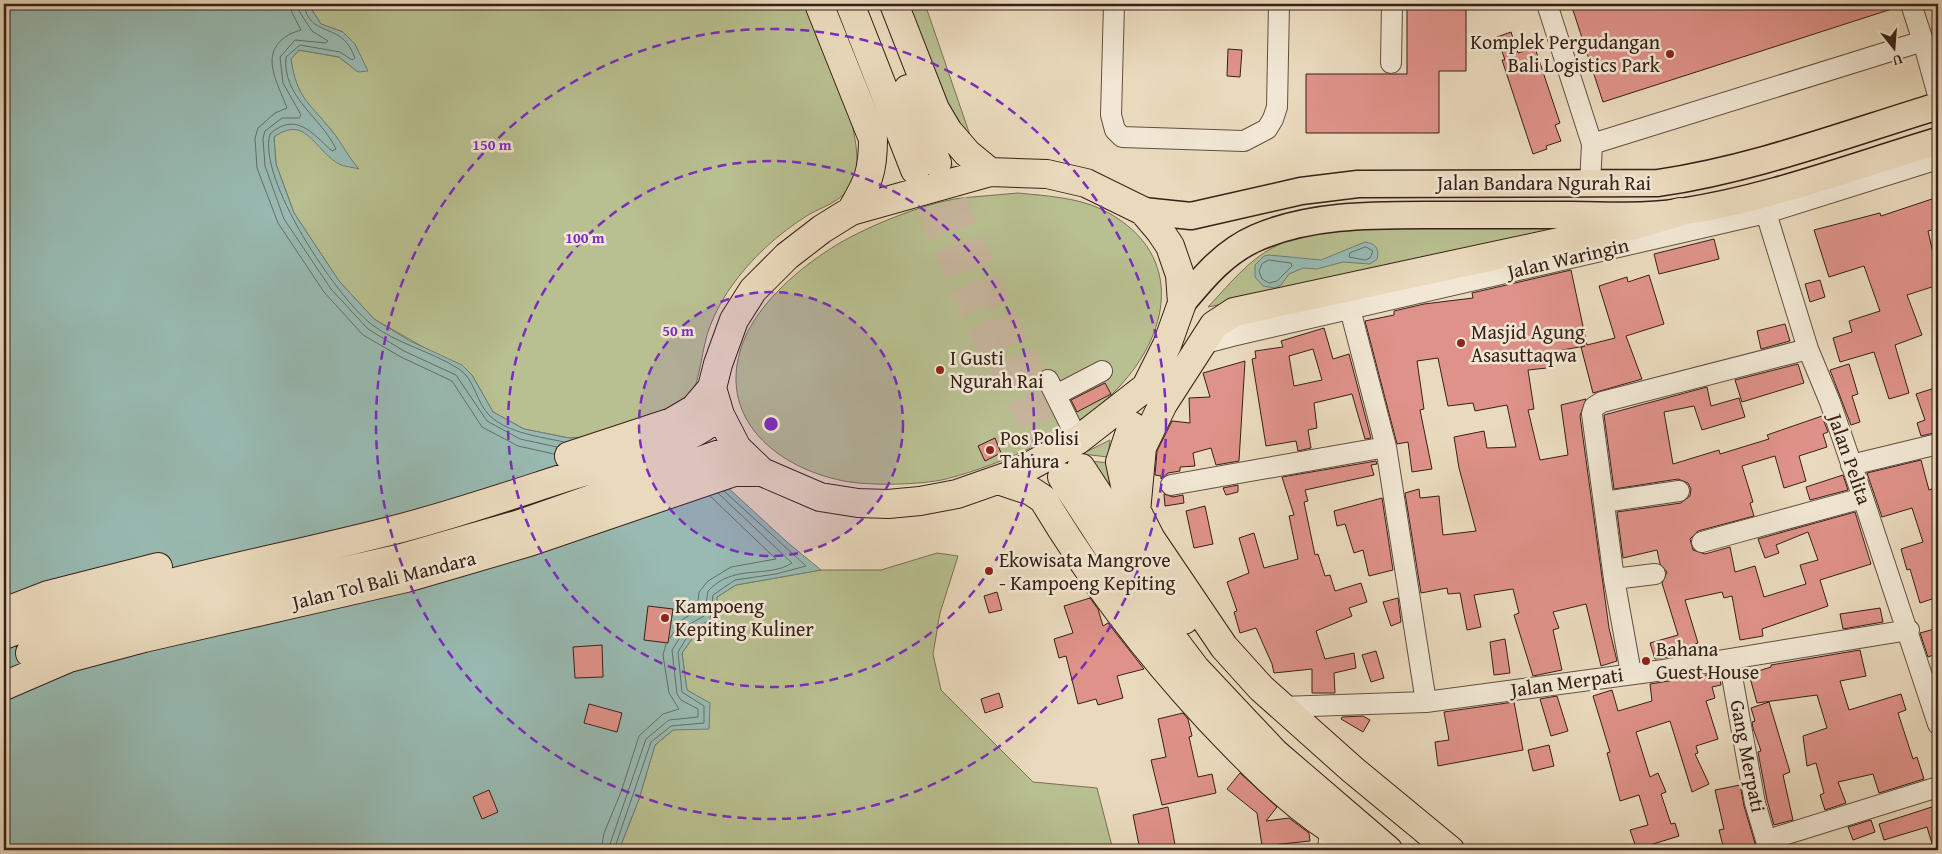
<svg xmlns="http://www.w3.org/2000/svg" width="1942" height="854" viewBox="0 0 1942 854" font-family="'Gentium Book Plus',serif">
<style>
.green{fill:#b8bf90;stroke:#787054}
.water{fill:#98bab2;stroke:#717c74}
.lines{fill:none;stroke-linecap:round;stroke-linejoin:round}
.shore{stroke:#686d64;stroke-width:1}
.building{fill:#df9289;stroke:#372017;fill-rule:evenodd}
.highway-tunnel{stroke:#c6b59c;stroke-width:28;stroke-dasharray:28 14;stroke-linecap:butt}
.minor-casing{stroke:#644e40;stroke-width:22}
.major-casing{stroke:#372017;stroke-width:29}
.highway-casing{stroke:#372017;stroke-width:30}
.minor{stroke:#f1e7d4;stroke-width:20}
.major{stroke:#eadabd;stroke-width:26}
.highway{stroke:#eadabd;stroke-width:28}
.ring{fill:none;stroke:#7b2cbf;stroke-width:2.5;stroke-dasharray:9 6}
.poi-dot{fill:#8f2418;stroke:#f1e7d4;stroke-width:2}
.labels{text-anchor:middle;stroke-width:5;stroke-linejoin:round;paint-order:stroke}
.poi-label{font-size:20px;fill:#372017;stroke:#f1e7d4;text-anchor:start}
.street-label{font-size:20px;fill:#372017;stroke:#f1e7d4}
.centre{fill:#7b2cbf;stroke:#f1e7d4;stroke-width:2.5}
.ring-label{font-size:15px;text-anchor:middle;font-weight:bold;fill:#7b2cbf;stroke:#f1e7d4;stroke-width:5;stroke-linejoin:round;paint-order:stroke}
</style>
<rect width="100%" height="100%" fill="#eadabd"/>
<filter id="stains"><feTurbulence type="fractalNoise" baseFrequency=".004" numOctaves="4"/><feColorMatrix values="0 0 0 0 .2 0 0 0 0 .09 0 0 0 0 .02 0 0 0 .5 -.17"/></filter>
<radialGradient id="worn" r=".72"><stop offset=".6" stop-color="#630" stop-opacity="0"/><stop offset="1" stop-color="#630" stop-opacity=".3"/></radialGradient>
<path class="green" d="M308 4H808C824 45 867 136 855 178 852 187 845 194 838 199 829 206 818 209 808 215 778 234 751 258 731 287 721 301 712 319 707 335 700 360 700 385 685 407L587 437 569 438 524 429 493 412 472 375 374 319 339 281 294 213 276 164 274 137 286 128 299 129 358 168 346 155 333 132 306 103 294 79 291 59 299 50 339 57 358 72 360 57 355 44 343 32 321 24Z
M908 4H925L972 141 948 109Z
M1018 193C1046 196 1075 197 1101 209 1183 249 1174 328 1119 387 1078 431 1004 464 946 479 921 485 870 486 844 481 772 467 710 412 747 333 764 299 799 269 830 249 862 228 924 203 961 198 980 196 999 195 1018 193Z
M1380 227 1594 228 1208 307C1228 286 1248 260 1274 247 1305 231 1346 230 1380 227Z
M1110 440 1108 457 1082 454Z
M1089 461 1110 463 1127 525Z
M937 553 958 556 940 613 933 654 941 690 1033 782 1097 788 1113 850H619L639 799 655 745 673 730 687 691 682 653 696 633 715 624 717 597 736 585 821 570H881Z"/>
<path class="water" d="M4 4H308L321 24 343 32 355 44 368 71 358 72 339 57 299 50 291 59C297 99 309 102 332 131 342 143 348 157 359 169 353 167 344 167 339 164 314 150 306 114 274 137L276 164 294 213 339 281 374 319 410 341 462 365 472 375 493 412 524 429 569 438 587 437 685 407 699 461 787 542 821 570 736 585 717 597 715 624 696 633 682 653 687 690 710 703 709 729 673 730 655 745 639 799 619 850H4Z
M1365 242C1375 243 1380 249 1377 259L1370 264 1343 262 1317 269 1303 268 1289 274 1281 285 1275 288 1263 286 1255 277V265L1264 256 1269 255 1321 260Z"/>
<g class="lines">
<path class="shore" d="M290 4 292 13 301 30C298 31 294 32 290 34 257 52 278 83 287 108L275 113 258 128 255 138 257 168 278 223 324 292 363 335 401 357 452 381 482 427 518 446 554 454
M298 4 299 11 312 31 328 41 326 43 295 40 280 57 283 83 301 115 299 118H282L265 131 263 138 265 166 284 219 331 289 368 329 404 351 456 375 487 421 520 439 557 447
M304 4C307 28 325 27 339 36 347 41 352 50 355 58L352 60 340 52 300 45 286 57C282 97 321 117 336 149L332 151C312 133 296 111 270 134 257 179 336 296 371 324 397 344 431 351 459 369 475 379 476 403 490 416 508 433 541 437 564 442
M1366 247 1373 251 1370 258 1365 260 1349 257 1350 253Z
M1269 260 1291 263 1292 266 1277 281 1269 283 1262 279 1259 271 1262 264Z
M670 638 683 619 697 611 699 592 708 581 731 567 776 559 710 496
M601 850 604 833 621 792 639 736 663 714 679 709 669 693 663 655 666 644
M608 850 646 739 669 720 698 717V709L681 700 677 694 672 650 688 625 704 616 708 591C734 563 767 579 792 563L718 493
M614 850 651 742 671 726 704 723V706L682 692 678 652 692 629 710 620 713 595 735 580 776 574 806 566 724 491"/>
</g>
<path class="building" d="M1407 4H1466V71H1439V133H1306V74H1407Z
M1571 4H1898V7L1603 102Z
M1511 32 1518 53 1535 48 1560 123 1555 125 1561 141 1546 146 1547 149 1533 154 1502 60H1505L1497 37Z
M1228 49 1242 50 1240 77 1227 76Z
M1938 197V228L1928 231 1938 275V285L1907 295 1922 335 1895 345 1909 393 1889 399 1874 352 1840 362 1833 338 1852 332 1849 321 1880 311 1864 266 1829 277 1814 230 1880 213 1881 216Z
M1714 239 1719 259 1659 274 1654 254Z
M1571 270 1587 345 1615 338 1599 286 1627 277 1628 282 1649 275 1664 324 1626 336 1642 379 1593 393 1581 347 1585 346 1545 353 1547 368 1528 370 1534 409 1528 410 1540 460 1568 455 1561 405 1586 399 1580 416 1609 628 1617 661 1601 666 1586 604 1553 612 1559 628 1553 630 1562 670 1533 676 1514 615 1519 613 1513 589 1474 595 1481 627 1467 630 1460 593 1448 594 1447 588 1421 593 1405 493 1419 489 1420 498 1439 496 1443 535 1476 531 1459 468 1454 437 1484 431 1487 448 1516 447 1507 405 1475 411 1473 403 1448 406 1438 358 1417 361 1424 409 1420 410 1432 469 1412 472 1408 442 1397 444 1365 321 1394 315V311L1424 304 1473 298 1472 293Z
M1820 280 1825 297 1810 302 1805 284Z
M1785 324 1790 341 1761 349 1757 331Z
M1324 328 1333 359 1349 354 1371 438 1365 439 1352 394 1314 403 1317 428 1308 430 1311 448 1298 451 1296 441 1266 446 1252 359 1256 358 1255 351 1283 347 1281 341ZM1313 349 1322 380 1294 386 1289 356Z
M1245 361 1239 461 1216 465 1211 448 1193 453 1195 466 1180 467V471L1168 473 1161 479V476L1155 475 1157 451 1172 421 1190 423 1189 398 1210 397 1203 373Z
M1798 364 1804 383 1742 402 1735 380Z
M1849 364 1858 394 1852 396 1860 422 1851 425 1830 370Z
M1105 383 1111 394 1077 412 1071 400Z
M1707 387 1711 406 1739 398 1745 417 1702 430 1694 406 1664 412 1673 464 1719 450 1720 454 1769 439 1767 435 1822 416 1828 432 1823 434 1827 447 1799 456 1806 481 1784 488 1775 456 1742 466 1753 502 1750 503 1754 516 1698 531 1690 539 1693 550 1705 554 1730 547 1735 572 1755 566 1764 597 1806 584 1800 565 1818 560 1808 532 1776 545 1779 553 1765 558 1758 539 1855 512 1871 564 1820 580 1828 606 1762 629 1763 636 1740 640 1732 596 1724 598 1722 592 1685 600 1698 643 1673 651 1675 656 1655 659 1650 643 1678 635 1662 583 1667 572 1660 564 1657 550 1623 558 1617 512 1681 503 1690 496 1691 489 1688 483 1678 479 1614 489 1604 415Z
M1938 387V432L1921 436 1917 423 1925 420 1916 394Z
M995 438 1001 453 985 461 978 446Z
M1921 460 1929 490 1934 488 1938 503V597L1920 603 1910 569 1907 570 1901 549 1923 542 1912 508 1882 517 1867 473Z
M1376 461 1377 464 1371 465 1374 475 1305 490 1308 501 1304 502 1315 555 1318 554 1325 576 1330 575 1335 591 1361 583 1367 602 1349 608 1352 616 1316 631 1325 659 1354 653 1356 668 1334 673 1335 693H1312V669L1274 673 1272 664 1256 628 1240 633 1234 612 1237 611 1227 582 1249 573 1239 538 1254 533 1264 568 1298 559 1289 516 1294 515 1282 477Z
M1843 475 1848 490 1810 500 1806 487Z
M1238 485V492L1226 495 1223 488Z
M1164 494 1173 497 1183 495 1184 503 1165 506Z
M1382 498 1393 570 1369 576 1363 550 1354 553 1345 524 1337 526 1334 511Z
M1205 506 1213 544 1194 548 1186 511Z
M997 592 1002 610 989 613 984 596Z
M1090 598 1098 609 1103 626 1108 623 1144 669 1117 676 1123 698 1098 705 1096 699 1078 704 1066 656 1059 658 1054 639 1073 633 1064 606Z
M1398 598 1401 622 1391 626 1383 602Z
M648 606 673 609 668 643 644 640Z
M1880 608 1883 622 1843 629 1840 614Z
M1938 628V653L1928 657 1920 633Z
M1505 639 1510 673 1494 675 1490 642Z
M602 645 603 677 575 678 573 647Z
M1860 650 1866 676 1840 681 1849 710 1901 694 1906 710 1898 713 1913 759 1917 757 1924 779 1879 793 1873 774 1838 782 1846 803 1825 810 1820 795 1824 793 1816 763 1807 766 1803 736 1827 728 1817 695 1757 703 1749 674 1771 667V665Z
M1376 651 1384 678 1371 682 1362 655Z
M1719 673 1721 685 1712 687 1715 698 1706 701 1718 739 1696 746 1698 753 1695 754 1709 784 1692 792 1670 721 1636 732 1650 777 1658 773 1666 792 1661 794 1671 824 1675 823 1679 836 1650 845 1651 850H1637L1630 830 1648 825 1639 795 1620 801 1607 753 1610 752 1593 696 1612 690 1618 711 1652 701 1650 684Z
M999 693 1003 707 985 713 981 699Z
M1557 696 1568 731 1551 736 1540 699Z
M1514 702 1523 750 1438 766 1435 742 1449 740 1444 712Z
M1769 702 1790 772 1783 775 1793 820 1774 825 1767 800 1758 752 1761 751 1753 728 1752 722 1755 721 1751 708Z
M589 704 622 713 617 732 584 723Z
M1183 713 1188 719 1192 736 1189 737 1198 777 1212 774 1216 793 1162 805 1151 760 1166 757 1158 719Z
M1363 716 1370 720 1363 732 1341 719 1342 717Z
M1549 745 1554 766 1533 771 1528 750Z
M1240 773 1277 807 1266 821 1289 818 1309 833 1310 841 1262 846 1257 813 1227 789Z
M1740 785 1744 806 1757 850H1724L1719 830 1724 829 1715 790Z
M489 790 498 812 482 819 473 797Z
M1938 805V850H1934L1927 827 1884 840 1879 824Z
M1168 807 1176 850H1140L1133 815Z
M1871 820 1875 832 1853 840 1848 827Z"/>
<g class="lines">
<path class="highway-tunnel" d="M937 163 999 312 1080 466
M915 170 977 319 1061 475"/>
<g class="minor-casing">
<path id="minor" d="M1114 4 1111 115 1115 130 1122 137 1244 141 1267 129 1273 119 1277 107 1279 4
M1547 4 1592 144 1590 184
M1911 4 1923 41
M1391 63 1392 4
M1592 144 1923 41 1938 95
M1762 200 1808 349 1830 402 1863 498 1938 724
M1350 309 1386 447 1426 702
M1197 349 1209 342 1232 336 1766 213 1938 159
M1048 380 1078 440
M1056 395 1102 371
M1851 465 1938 444
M1171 485 1386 447
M1604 502 1679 491
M1702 542 1863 498
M1614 579 1655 574
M1729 660 1755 803 1769 850
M1631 673 1614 579 1592 414 1594 407 1602 402 1808 349
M1282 707 1426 702 1656 671 1909 630
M1777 837 1938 787
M1328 850 1330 831"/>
</g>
<g class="major-casing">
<path id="major" d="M1143 211 1191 216 1301 191 1358 184 1658 183C1754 169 1846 134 1938 106
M1182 303C1203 278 1224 252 1256 238 1308 215 1368 215 1425 215 1474 215 1523 215 1572 215 1608 216 1645 217 1680 212 1768 199 1854 166 1938 141"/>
</g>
<g class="highway-casing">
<path id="highway" d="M819 4 873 139C873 173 868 182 851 211
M850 4 915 170
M894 4 935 109 948 131 967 153 990 172
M908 89 937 163
M990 172 1047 174 1086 183 1143 211 1160 231 1170 246 1180 275 1182 303 1167 345 1146 387 1078 440 1017 473 957 494 920 501 888 504 858 503 820 497 762 472 737 448 720 415 712 388 718 364 734 320 753 290 787 256 822 229 851 211Z
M1132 426 1120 462 1126 490 1151 539 1224 647 1261 688 1353 770 1450 850
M569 456 672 422 694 409 712 388
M1081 468 1153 578 1184 620
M1062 477 1133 586 1195 668 1275 753 1388 850
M998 480 1031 491 1043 499C1091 579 1146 651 1209 719 1258 771 1302 816 1365 850
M1136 512 1142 447 1163 404 1214 325 1234 312 1619 229 1680 212
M4 612 48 595 158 567
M4 635C128 586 261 564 390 531 450 516 508 496 567 477 617 461 680 449 720 415
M30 653 63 640 145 616 402 558 520 524 737 448
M4 686 69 658 144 638 406 578 529 542 734 472H762"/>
</g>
<use href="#minor" class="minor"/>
<use href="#major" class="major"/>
<use href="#highway" class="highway"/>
</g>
<circle cx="771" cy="424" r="132" fill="#7b2cbf" fill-opacity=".12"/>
<g class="ring">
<circle cx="771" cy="424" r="132"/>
<circle cx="771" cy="424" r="263"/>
<circle cx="771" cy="424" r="395"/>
</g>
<g class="poi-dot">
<circle cx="1670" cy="54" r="5"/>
<circle cx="1461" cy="343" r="5"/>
<circle cx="940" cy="370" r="5"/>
<circle cx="990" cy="450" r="5"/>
<circle cx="989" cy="571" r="5"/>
<circle cx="665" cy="618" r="5"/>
<circle cx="1646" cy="661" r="5"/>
</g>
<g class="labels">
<g class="poi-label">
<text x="1660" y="49" text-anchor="end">Komplek Pergudangan<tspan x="1660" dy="23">Bali Logistics Park</tspan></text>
<text x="1471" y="339">Masjid Agung<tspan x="1471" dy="23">Asasuttaqwa</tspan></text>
<text x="950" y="365">I Gusti<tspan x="950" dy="23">Ngurah Rai</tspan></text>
<text x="1000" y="445">Pos Polisi<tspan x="1000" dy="23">Tahura</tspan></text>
<text x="999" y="567">Ekowisata Mangrove<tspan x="999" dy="23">- Kampoeng Kepiting</tspan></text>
<text x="675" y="613">Kampoeng<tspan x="675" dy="23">Kepiting Kuliner</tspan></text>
<text x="1656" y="656">Bahana<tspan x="1656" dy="23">Guest House</tspan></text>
</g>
<g class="street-label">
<text x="1544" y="190">Jalan Bandara Ngurah Rai</text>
<text transform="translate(1568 258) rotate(-13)" y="7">Jalan Waringin</text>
<text transform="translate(1850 459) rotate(71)" y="7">Jalan Pelita</text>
<text transform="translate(384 580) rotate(-14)" y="7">Jalan Tol Bali Mandara</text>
<text transform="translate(1567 682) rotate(-8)" y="7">Jalan Merpati</text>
<text transform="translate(1748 756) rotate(79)" y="7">Gang Merpati</text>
</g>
</g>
<circle cx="771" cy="424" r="8" class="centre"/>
<g class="ring-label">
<text x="492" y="150">150 m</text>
<text x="585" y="243">100 m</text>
<text x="678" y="336">50 m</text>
</g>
<rect width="1942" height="854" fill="none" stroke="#eadabd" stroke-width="20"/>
<rect x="5" y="5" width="1932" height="844" fill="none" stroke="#372017" stroke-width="2.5"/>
<rect x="10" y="10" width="1922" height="834" fill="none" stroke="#372017"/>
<g transform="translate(1894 48) rotate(163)" stroke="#f1e7d4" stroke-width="4" paint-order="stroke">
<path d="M0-4L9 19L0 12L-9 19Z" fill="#372017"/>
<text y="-8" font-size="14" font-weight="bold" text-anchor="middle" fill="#372017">U</text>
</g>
<rect width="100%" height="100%" filter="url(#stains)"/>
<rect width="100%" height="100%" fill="url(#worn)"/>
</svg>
